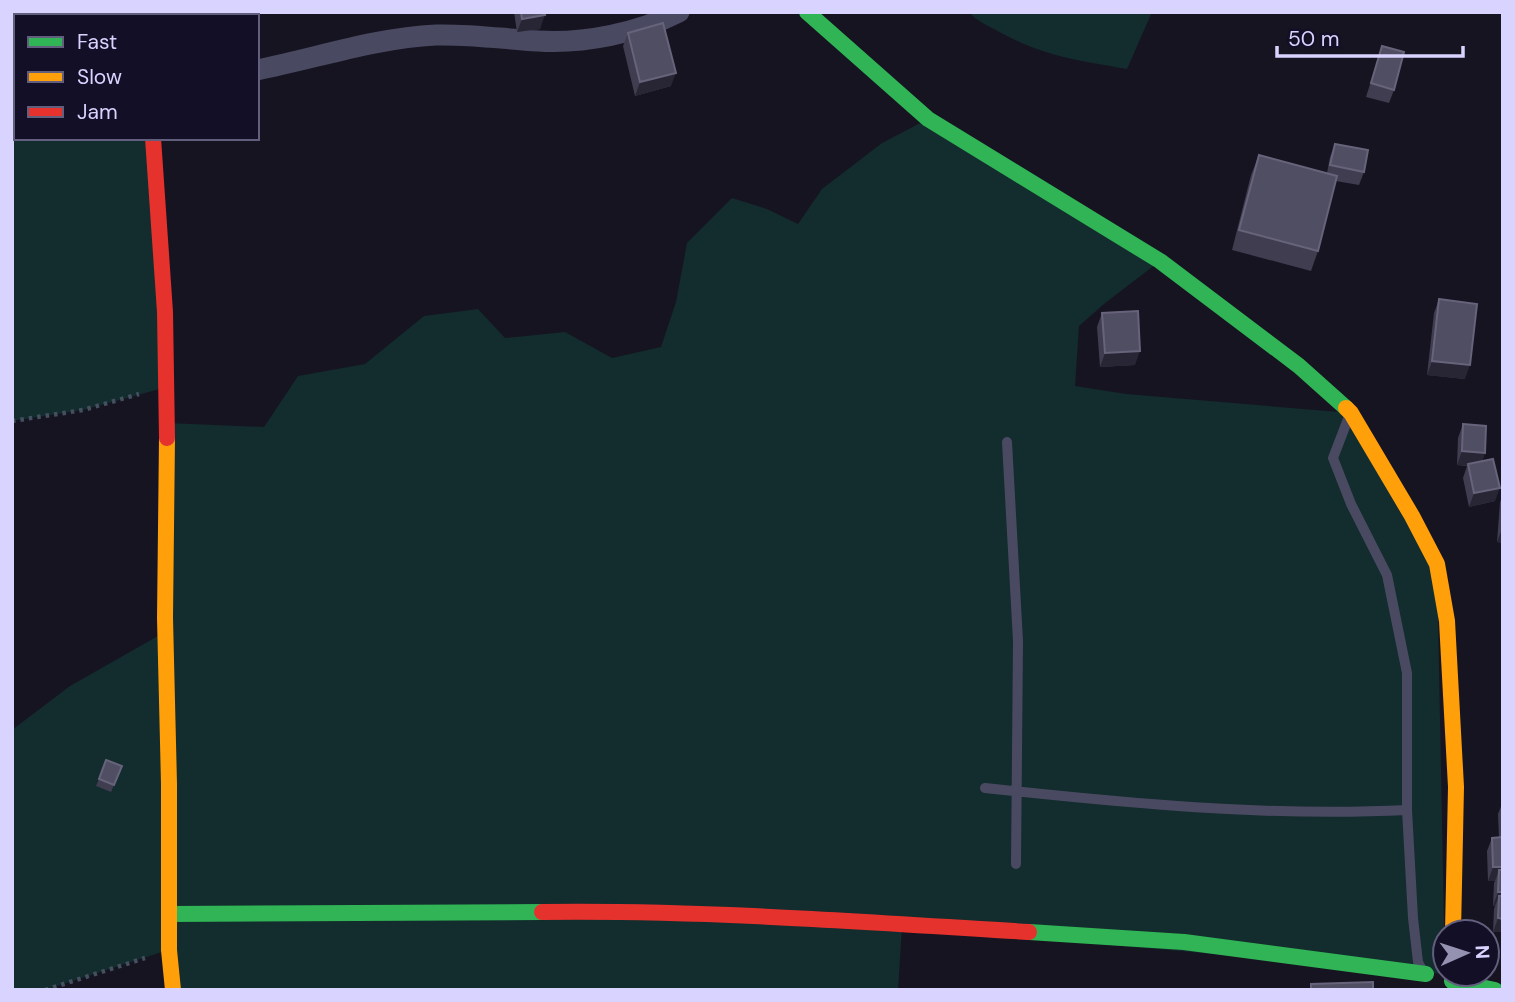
<svg xmlns="http://www.w3.org/2000/svg" width="1515" height="1002" viewBox="0 0 1515 1002" font-family="'DM Sans',sans-serif">
<style>
.green{fill:#132c2d}
.lines{fill:none;stroke-linecap:round;stroke-linejoin:round}
.path{stroke:#44505f;stroke-width:4.5;stroke-dasharray:3.5 5;stroke-linecap:butt}
.lane{stroke:#4a4962;stroke-width:10}
.street{stroke:#4a4962;stroke-width:21}
.fast{stroke:#30b455;stroke-width:16}
.slow{stroke:#ff9f0a;stroke-width:16}
.jam{stroke:#e5322d;stroke-width:16}
.wall{fill:#403d50}
.shaded-wall{fill:#282635}
.building{fill:#504e63;stroke:#66637b;stroke-width:2}
</style>
<rect width="100%" height="100%" fill="#161421"/>
<path class="green" d="M12 12H141V16H16V138H153L167 387 83 410 12 421Z
M969 12H1152L1127 69C1077 60 1041 56 996 30 986 25 977 21 969 12Z
M928 119 1160 261 1104 304 1079 326 1075 386 1126 394 1351 413 1437 564 1445 974 902 927 898 990H173L168 950 45 990H12V730L70 686 165 632 167 423 264 427 298 376 365 364 424 316 478 309 505 338 565 332 612 358 661 347 676 302 687 243 732 198 767 209 798 224 822 189 882 143Z"/>
<g class="lines">
<path class="path" d="M12 421 83 410 139 394
M45 990 145 958"/>
<path class="lane" d="M1348 419 1333 458 1351 504 1387 575 1407 673V810
M1007 442 1018 641 1016 864
M985 788C1124 803 1267 817 1407 810L1413 918 1418 962 1421 968"/>
<path class="street" d="M257 70C317 58 375 38 436 35 470 34 504 39 538 41 584 44 638 33 679 12"/>
<path class="fast" d="M141 12V16
M807 12 928 119 1160 261 1299 366 1346 408
M169 914 542 912
M1029 932 1184 942 1426 974
M1452 981 1495 990"/>
<path class="slow" d="M1346 408 1351 413 1412 516 1437 564 1447 621 1456 787 1453 932
M167 438 165 618 169 784V950L173 990"/>
<path class="jam" d="M153 138 165 312 167 438
M542 912C705 910 866 922 1029 932"/>
</g>
<path class="wall" d="M514 12H544L540 29 517 32Z
M628 33 671 86 635 96 623 46Z
M1382 46 1394 90 1389 103 1366 97Z
M1335 144 1364 172 1359 185 1336 181 1318 251 1311 271 1232 250 1251 175 1259 155 1327 173 1330 157Z
M1439 299 1465 379 1427 375 1434 313Z
M1102 313 1135 365 1100 367 1097 327Z
M1463 424 1485 453 1482 461 1495 501 1469 507 1463 478 1467 466 1457 465 1458 438Z
M1503 495V543L1497 542 1500 502Z
M122 766 111 792 96 786 99 779Z
M1503 768V932H1493L1494 909 1495 906H1493L1494 883 1495 881H1488L1487 851 1492 838H1499L1498 814 1502 804H1501V774Z"/>
<path class="shaded-wall" d="M545 15 540 29 517 32 522 19Z
M676 73 671 86 635 96 640 82Z
M1140 351 1135 365 1100 367 1105 353Z
M1432 361 1470 365 1465 379 1427 375Z
M1462 451 1485 453 1480 466 1457 465Z
M1500 488 1495 501 1469 507 1474 493Z
M1502 529H1503V543L1497 542Z
M1493 867H1503V880L1499 870 1495 881H1488Z
M1498 892H1503V906L1499 896 1495 906H1493Z
M1498 918 1503 919V932H1493Z"/>
<path class="building" d="M521 12H544L545 15 522 19Z
M663 23 676 73 640 82 628 33Z
M1382 46 1404 52 1394 90 1371 83Z
M1335 144 1368 150 1364 172 1330 165Z
M1259 155 1337 176 1318 251 1239 230Z
M1439 299 1477 304 1470 365 1432 361Z
M1138 311 1140 351 1105 353 1102 313Z
M1463 424 1486 426 1485 453 1462 451Z
M1493 459 1500 488 1474 493 1468 464Z
M106 760 122 766 114 785 99 779Z
M1503 837V867H1493L1492 838Z
M1499 870H1503V892H1498Z
M1499 896H1503V919L1498 918Z
M1373 982V990H1311V984Z"/>
<rect width="1515" height="1002" fill="none" stroke="#d9d4ff" stroke-width="28"/>
<rect x="14" y="14" width="245" height="126" fill="#130f26" stroke="#625e7d" stroke-width="2"/>
<rect x="28" y="37" width="35" height="10" fill="#30b455" stroke="#625e7d" stroke-width="2"/>
<text x="77" y="49" font-size="21" fill="#d9d4ff">Fast</text>
<rect x="28" y="72" width="35" height="10" fill="#ff9f0a" stroke="#625e7d" stroke-width="2"/>
<text x="77" y="84" font-size="21" fill="#d9d4ff">Slow</text>
<rect x="28" y="107" width="35" height="10" fill="#e5322d" stroke="#625e7d" stroke-width="2"/>
<text x="77" y="119" font-size="21" fill="#d9d4ff">Jam</text>
<g transform="translate(1466 953) rotate(87)"><circle r="33" fill="#130f26" stroke="#625e7d" stroke-width="2"/>
<path d="M0-5L12 26L0 18L-12 26Z" fill="#9591b1"/>
<text y="-10" font-size="19" font-weight="bold" text-anchor="middle" fill="#d9d4ff">N</text>
</g>
<path d="M1277 46v10h186v-10" fill="none" stroke="#d9d4ff" stroke-width="3.5"/>
<text x="1288" y="46" font-size="21" fill="#d9d4ff" stroke="#130f26" stroke-width="5" paint-order="stroke">50 m</text>
</svg>
